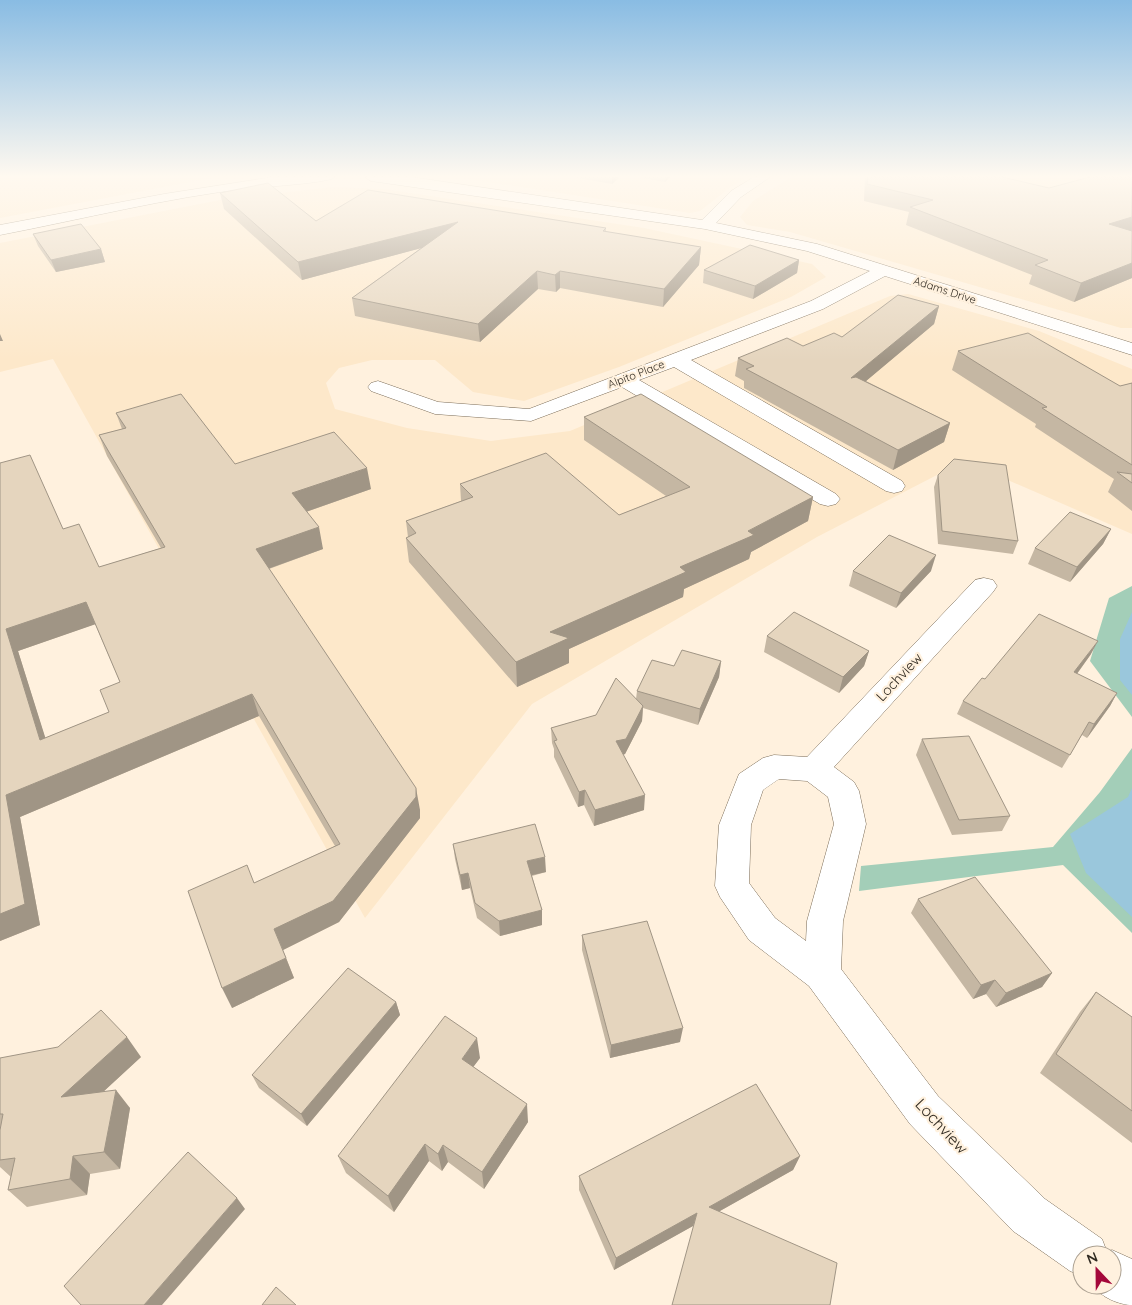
<svg xmlns="http://www.w3.org/2000/svg" width="1132" height="1305" viewBox="0 0 1132 1305" font-family="Quicksand,sans-serif">
<style>
.built{fill:#fde8ca}
.green{fill:#a3ceb8}
.water{fill:#9ac7dc}
.lines{fill:none;stroke-linecap:round;stroke-linejoin:round}
.minor-casing{stroke:#7c6d58;stroke-width:1}
.minor{fill:#fff;fill-rule:evenodd}
.wall{fill:#c5b7a3;fill-rule:evenodd}
.shaded-wall{fill:#a09585}
.building{fill:#e5d5be;stroke:#a09585;fill-rule:evenodd}
.labels{text-anchor:middle;stroke-width:4.5;stroke-linejoin:round;paint-order:stroke}
.far-street-label{font-size:11px;fill:#302a21;stroke:#fff1de}
.street-label{font-size:14px;fill:#302a21;stroke:#fff1de}
.near-street-label{font-size:16px;fill:#302a21;stroke:#fff1de}
</style>
<rect width="100%" height="100%" fill="#fff1de"/>
<path class="built" d="M0 177H217L0 218Z
M455 177H747L732 186 700 211 690 213Z
M791 177H1132V328H1121L790 232 747 225 740 217 753 201Z
M333 187 384 189 644 228 812 264 826 277 791 297 619 367 524 401 473 392 435 360H372L339 368 326 383 335 409 407 428 491 441 570 431 890 296 908 294 1039 331 1132 369V534L964 461 817 537 532 704 365 918 53 359 0 372V243L220 200Z"/>
<path class="green" d="M1132 586V717L1090 661 1109 598Z
M1132 748V933L1063 865 859 891 861 866 1053 847 1100 792Z"/>
<path class="water" d="M1132 612V695L1120 680V639Z
M1132 788V917L1086 873 1070 834 1128 797Z"/>
<g class="lines">
<g class="minor-casing">
<path id="minor" d="M273 177H335C330 183 263 187 250 188 166 198 83 219 0 235V225L164 194Z
M365 177H411L702 220 731 191 754 177H770L741 197 716 223 817 244 1132 343V355L885 276 823 309 691 360 902 481 905 486 902 491 894 493 886 491 674 367 639 380 836 494 840 499 836 504 828 506 820 504 622 387 531 421 435 414 371 391 368 387 371 383 378 381 438 402 529 409 811 301 870 271 807 251 705 229 371 181Z
M984 578 993 580 997 586 993 592 834 767 854 782 859 791 866 824 843 921 841 969 938 1096 1045 1199 1102 1239 1107 1252 1112 1250 1132 1259V1305C1120 1305 1099 1297 1094 1285H1112V1255H1082V1276L1070 1271 1013 1231 910 1124 809 986 749 940 720 897 715 886 719 825 739 774 763 758 774 755 807 757 975 580ZM779 779 807 781 828 797 834 824 807 921 806 941 775 918 749 883 751 825 763 790Z"/>
</g>
<use href="#minor" class="minor"/>
</g>
<path class="wall" d="M573 177H620L612 184Z
M638 177H670L665 182Z
M865 177H1002L1049 188 1132 177V278L1074 302 1029 284 1032 275 906 225 909 212 864 201Z
M220 193 316 221 606 228V232L701 247 699 265 663 307 560 288 556 292 538 289 480 342 355 316 352 298 421 248 302 280 224 209Z
M33 234 101 249 105 262 56 272 38 246Z
M799 260 797 273 753 299 703 283 704 270Z
M939 306 934 324 866 381 950 423 944 442 893 470 744 388V381L735 376 738 358 803 346 842 337Z
M958 351 1120 386 1132 383V511L1108 492 1114 479 1035 427 1036 424 952 370Z
M116 413 235 464 371 489 306 512 323 549 269 569 420 810V818L339 922 283 950 294 978 232 1008 254 883 335 846 259 716 20 817 40 925 0 941V463L99 567 161 548 107 456 99 435 122 429ZM95 624 120 682 109 712 45 738 18 651Z
M584 417 813 497 808 521 751 552 749 559 684 589 683 597 569 649V663L517 687 409 562 406 538 408 537 406 521 461 501 460 484 619 515 666 496 584 440Z
M938 475 1018 541 1013 554 938 544 934 487Z
M1111 529 1103 544 1070 582 1028 564 1035 548Z
M853 571H931L896 608 849 586Z
M767 636 869 651 864 666 839 693 764 652Z
M1091 654 1077 674 1117 693 1110 706 1087 738 1082 735 1062 768 957 714 963 701 985 679Z
M721 661 719 677 698 725 643 708 642 721 625 754 623 755 644 810 594 826 584 805 578 807 554 757V749L552 743 551 728 596 715 636 699 637 691 674 666Z
M922 739 1010 816 1002 831 952 835 916 755Z
M453 844 546 872 532 876 542 910V925L500 936 477 918 470 888 462 890 455 859Z
M918 899 1052 973 1042 987 996 1007 986 994 973 999 911 913Z
M582 935 680 1042 610 1058 582 950Z
M1096 992 1132 1017V1143L1040 1073 1080 1012Z
M396 1002 400 1015 307 1126 259 1088 252 1075Z
M141 1057 104 1091 130 1108 120 1169 90 1174 87 1195 27 1207 8 1190 11 1177 0 1167V1058Z
M480 1058 473 1067 528 1122 484 1189 448 1162 442 1171 429 1161 394 1212 346 1173 338 1156Z
M800 1156 793 1170 614 1270 579 1190V1176Z"/>
<path class="shaded-wall" d="M612 177H620L612 184Z
M666 177H670L665 182Z
M1132 217V233L1109 224Z
M458 222 459 238 302 280 298 262Z
M701 247 699 265 663 307 664 289Z
M101 249 105 262 56 272 51 260Z
M799 260 797 273 753 299 755 286Z
M1132 263V278L1074 302 1081 283Z
M537 271 538 289 480 342 478 324Z
M560 271V288L556 292 555 275Z
M939 306 934 324 847 397 851 378Z
M0 334 3 341H0Z
M950 423 944 442 893 470 898 450Z
M367 468 371 489 297 515 292 493Z
M813 497 808 521 751 552 749 559 684 589 683 597 569 649V663L517 687 516 662 550 632 680 567Z
M319 527 323 549 262 571 256 549Z
M1111 529 1103 544 1070 582 1077 567Z
M936 555 931 571 896 608 901 593Z
M86 602 96 624 18 651 53 762 40 740 6 629Z
M1098 641 1091 654 1068 686 1074 672Z
M869 651 864 666 839 693 843 677Z
M721 661 719 677 698 725 700 709Z
M1117 693 1110 706 1087 738 1094 724Z
M252 694 259 716 20 817 40 925 0 941V914L6 795Z
M643 706 642 721 625 754 615 757 616 741Z
M416 788 420 810V818L339 922 283 950 274 929Z
M585 790 584 805 578 807 579 792Z
M645 795 644 810 594 826 595 810Z
M545 857 546 872 528 876 527 861Z
M468 873 470 888 462 890 460 875Z
M542 910V925L500 936 499 921Z
M286 958 294 978 232 1008 222 988Z
M1052 973 1042 987 996 1007 1006 993Z
M995 980 986 994 973 999 981 985Z
M396 1002 400 1015 307 1126 301 1114Z
M683 1028 680 1042 610 1058 611 1045Z
M127 1037 141 1057 77 1116 61 1097Z
M477 1038 480 1058 465 1078 462 1059Z
M116 1090 130 1108 120 1169 104 1152Z
M527 1104 528 1122 484 1189 482 1172Z
M425 1144 429 1161 394 1212 388 1196Z
M443 1145 448 1162 442 1171 438 1154Z
M73 1156 90 1174 87 1195 70 1179Z
M800 1156 793 1170 704 1220 709 1207Z
M237 1198 245 1209 162 1305H144Z
M697 1213 693 1226 614 1270 616 1258Z"/>
<path class="building" d="M868 177H1002L1049 188 1090 177H1132V217L1109 224 1132 231V263L1081 283 1035 265 1048 260 910 207 933 200 867 184Z
M268 183 316 221 368 190 606 228 603 231 701 247 664 289 560 271 555 275 537 271 478 324 352 298 458 222 298 262 220 193Z
M81 224 101 249 51 260 33 234Z
M750 245 799 260 755 286 704 270Z
M898 295 939 306 851 378 856 377 950 423 898 450 746 369 754 366 738 358 787 338 803 346 834 333 842 337Z
M1028 333 1120 386 1132 383V465L1042 408 1047 407 958 351Z
M181 394 235 464 334 432 367 468 292 493 319 527 256 549 416 788V797L333 901 274 929 286 958 222 988 188 891 247 865 254 883 340 844 252 694 6 795 25 904 0 914V463L30 455 63 529 79 524 99 567 165 547 99 435 126 428 116 413ZM86 602 120 682 100 690 109 712 40 740 6 629Z
M641 394 813 497 748 531 754 535 680 567 686 572 550 632 569 638 516 662 406 538 416 533 406 521 473 497 460 484 546 453 619 515 690 487 584 417Z
M954 459 1006 465 1018 541 942 531 938 475Z
M1117 472 1132 474V483Z
M1070 512 1111 529 1077 567 1035 548Z
M889 535 936 555 901 593 853 571Z
M794 612 869 651 843 677 767 636Z
M1039 614 1098 641 1074 672 1117 693 1094 724 1089 722 1070 755 963 701 982 678 985 679Z
M682 650 721 661 700 709 637 691 652 660 674 666Z
M616 678 643 706 626 739 616 741 645 795 595 810 585 790 579 792 554 741 557 740 551 728 596 715Z
M969 736 1010 816 959 820 922 739Z
M535 824 545 857 527 861 542 910 499 921 475 903 468 873 460 875 453 844Z
M975 877 1052 973 1006 993 995 980 981 985 918 899Z
M647 921 683 1028 611 1045 582 935Z
M348 968 396 1002 301 1114 252 1075Z
M1096 992 1132 1017V1111L1056 1054Z
M101 1010 127 1037 61 1097 116 1090 104 1152 73 1156 70 1179 8 1190 15 1158 0 1160V1130L3 1114H0V1058L58 1047Z
M445 1016 477 1038 462 1059 527 1104 482 1172 443 1145 438 1154 425 1144 388 1196 338 1156Z
M756 1084 800 1156 709 1207 837 1263 830 1305H672L697 1213 616 1258 579 1176Z
M188 1152 237 1198 144 1305H81L64 1286Z
M276 1287 296 1305H262Z"/>
<linearGradient id="sky" x2="0" y2="1"><stop stop-color="#89bce3"/><stop offset="0.49" stop-color="#fff9f0"/><stop offset="1" stop-color="#fff9f0" stop-opacity="0"/></linearGradient>
<rect width="1132" height="360" fill="url(#sky)"/>
<g class="labels">
<g class="far-street-label">
<text transform="translate(945 290) rotate(18)" y="4">Adams Drive</text>
<text transform="translate(636 374) rotate(-21)" y="4">Alpito Place</text>
</g>
<g class="street-label">
<text transform="translate(899 677) rotate(-47)" y="5">Lochview</text>
</g>
<g class="near-street-label">
<text transform="translate(942 1126) rotate(47)" y="6">Lochview</text>
</g>
</g>
<g transform="translate(1097 1270) rotate(338)"><circle r="24" fill="#fff1de" stroke="#aca192"/>
<path d="M0-4L9 19L0 12L-9 19Z" fill="#a4083a"/>
<text y="-8" font-size="14" font-weight="bold" text-anchor="middle" fill="#302a21">N</text>
</g>
</svg>
